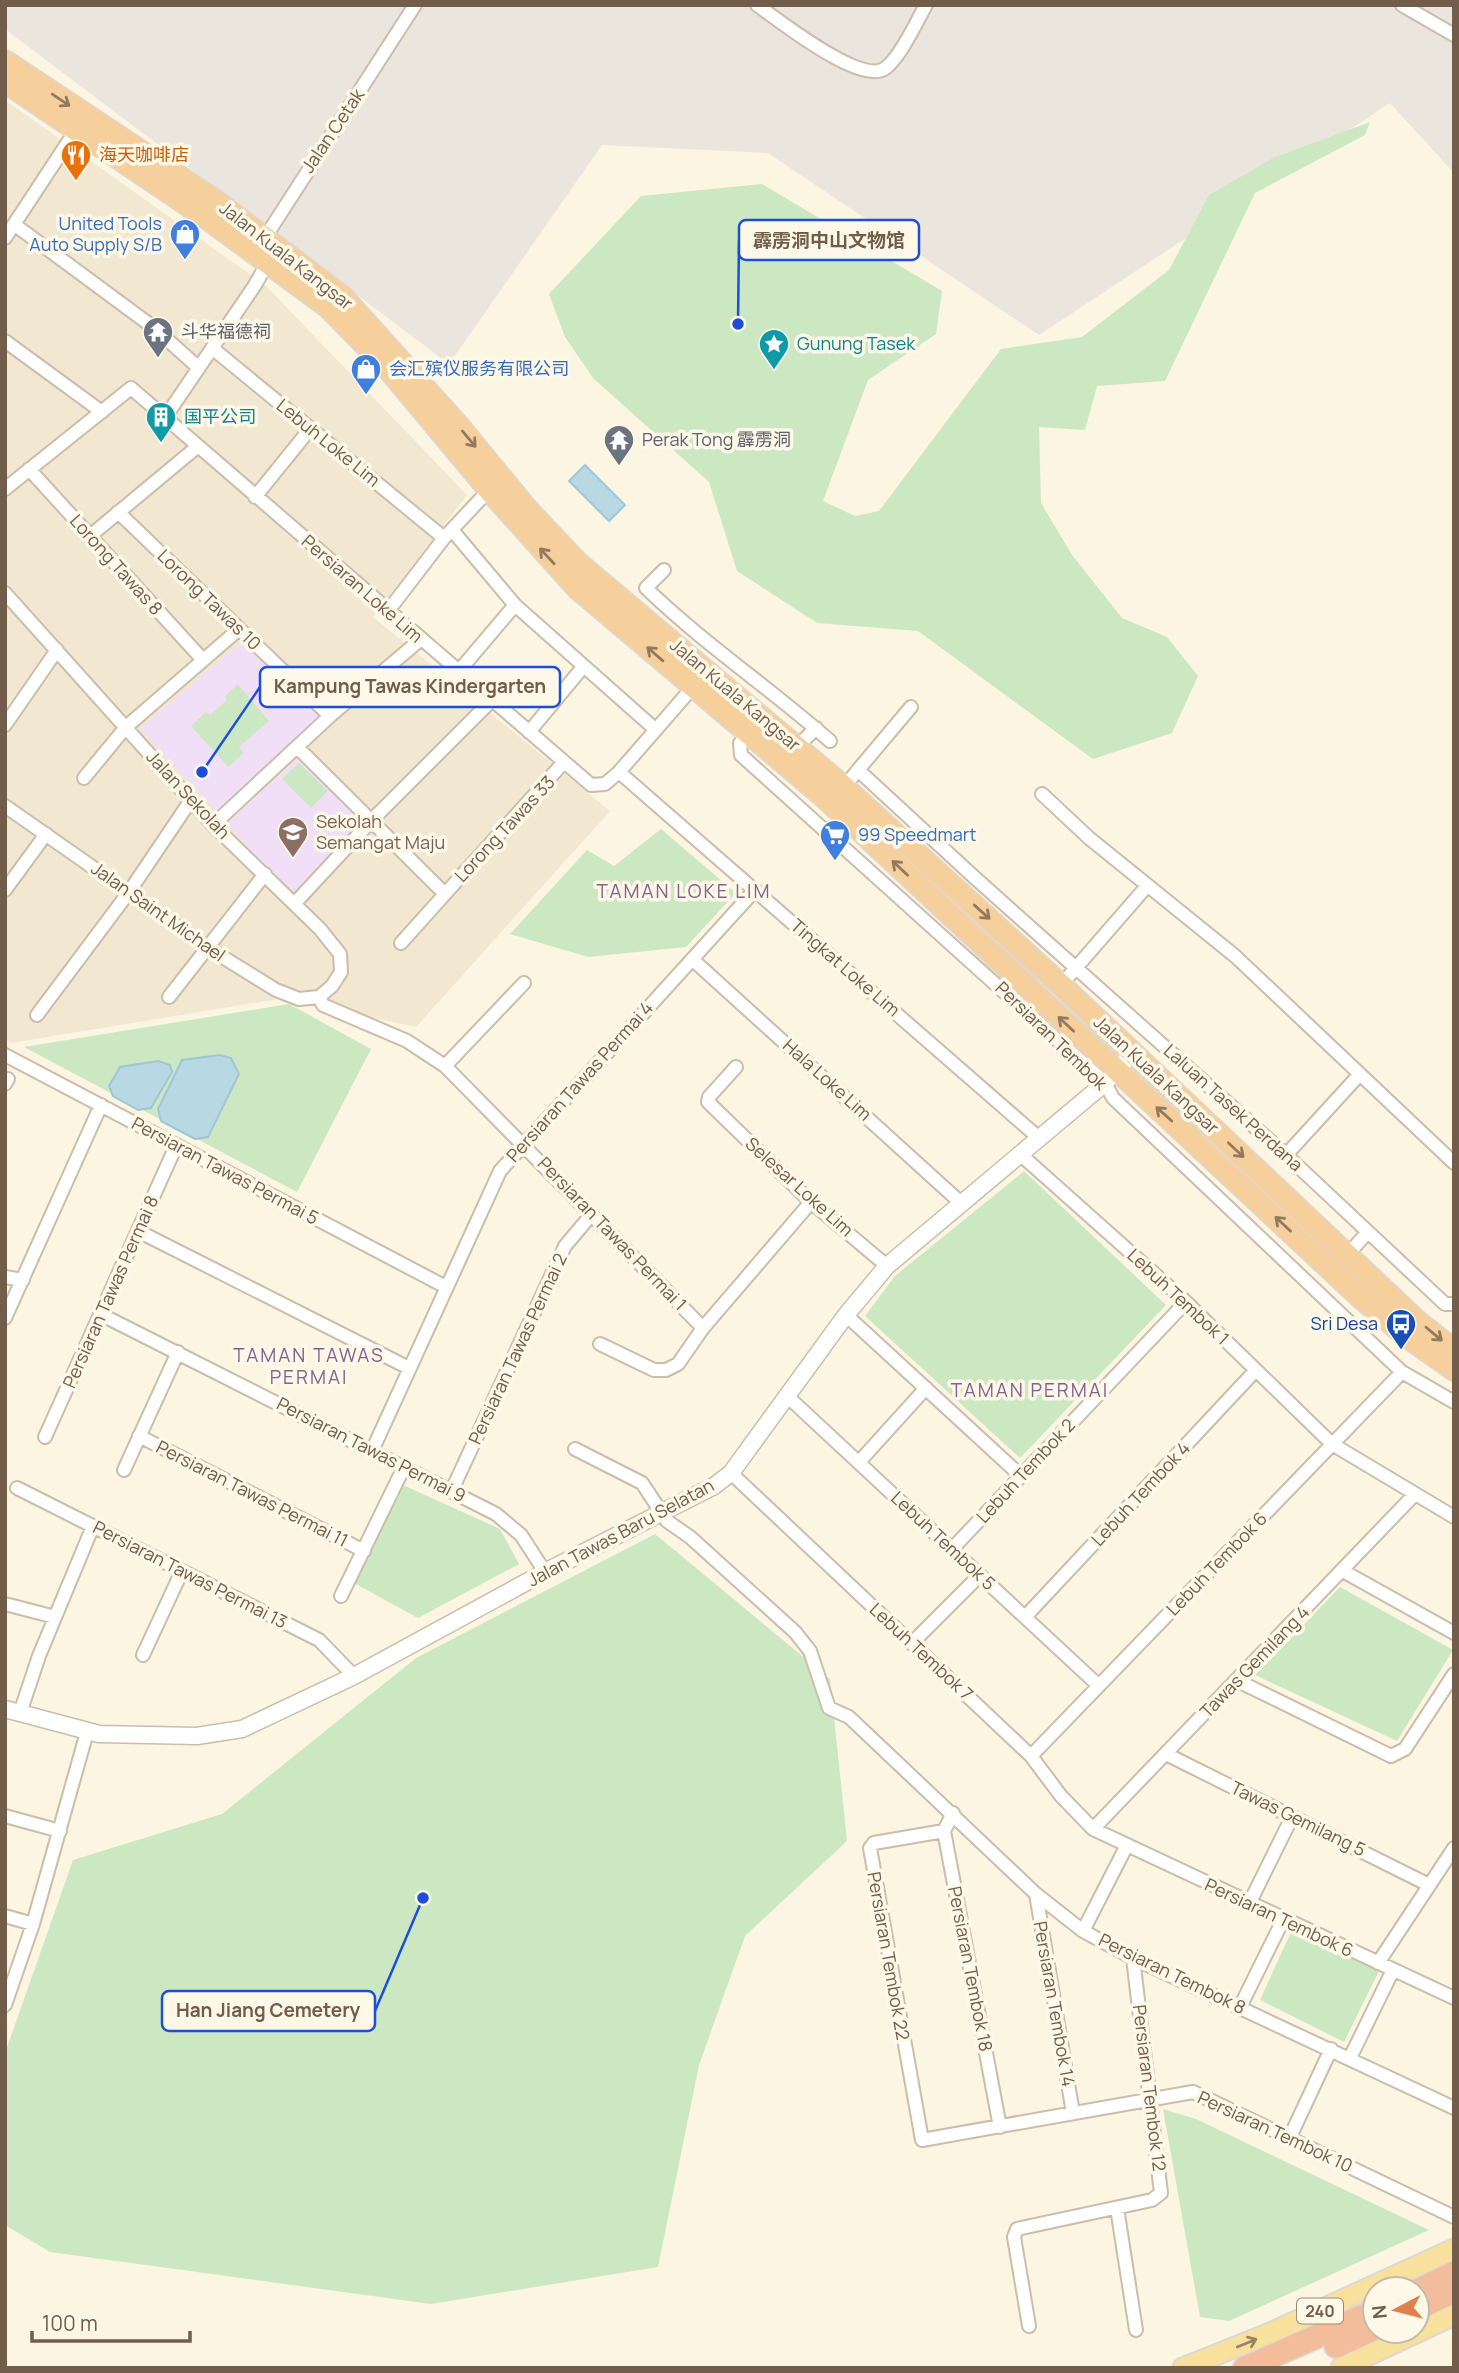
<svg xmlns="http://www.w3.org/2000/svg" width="1459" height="2373" viewBox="0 0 1459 2373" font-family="Manrope,'Noto Sans SC',sans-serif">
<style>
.residential{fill:#f2e7d1}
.industrial{fill:#eae5dd}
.education{fill:#f1dff7}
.green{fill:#cce8c2}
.water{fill:#b8d8e3;stroke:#9fc6d5;stroke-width:2}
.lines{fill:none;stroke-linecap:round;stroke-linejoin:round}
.minor-casing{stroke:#cbbdaa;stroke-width:16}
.tertiary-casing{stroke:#cbbdaa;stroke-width:19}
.primary-casing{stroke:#ddd8d4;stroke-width:23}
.trunk-casing{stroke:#ddd8d4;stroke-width:24}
.motorway-casing{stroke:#ddd8d4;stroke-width:26}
.minor{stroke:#fff;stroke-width:12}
.tertiary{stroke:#fff;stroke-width:16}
.primary{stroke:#f7e19d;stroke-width:19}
.trunk{stroke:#f5cf9c;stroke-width:21}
.motorway{stroke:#f3bd9c;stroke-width:23}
.oneway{stroke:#927a5e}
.oneway2{stroke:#998563}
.labels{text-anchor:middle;stroke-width:7;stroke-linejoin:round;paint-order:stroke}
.shield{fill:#fef8e8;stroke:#9b8c79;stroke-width:2}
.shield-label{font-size:16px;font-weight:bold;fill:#715d4a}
.street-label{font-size:18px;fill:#715d4a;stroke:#fef8e8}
.food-label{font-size:18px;fill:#c56008;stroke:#fef8e8;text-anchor:start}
.shop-label{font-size:18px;fill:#366cbe;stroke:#fef8e8;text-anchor:start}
.worship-label{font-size:18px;fill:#5b616d;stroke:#fef8e8;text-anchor:start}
.culture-label{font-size:18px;fill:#0d838f;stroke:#fef8e8;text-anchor:start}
.education-label{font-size:18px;fill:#785e54;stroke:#fef8e8;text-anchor:start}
.transit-label{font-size:18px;fill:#164399;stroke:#fef8e8;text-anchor:end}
.neighbourhood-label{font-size:19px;letter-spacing:2px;fill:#85628e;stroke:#fef8e8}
.leader{fill:none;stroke:#1d4ed8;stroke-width:2.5}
.callout-dot{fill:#1d4ed8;stroke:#fef8e8;stroke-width:2.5}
.callout{fill:#fef8e8;stroke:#1d4ed8;stroke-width:2.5}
.callout-label{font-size:19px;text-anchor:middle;font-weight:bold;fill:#715d4a}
</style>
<rect width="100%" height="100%" fill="#fbf5e2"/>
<path class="residential" d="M5 100 265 285 467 495 373 617 610 811 416 1027 284 998 11 1043 5 1038Z"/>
<path class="industrial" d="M5 5H1454V173L1390 103 1039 335 768 153 602 145 449 364 5 29Z"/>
<path class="education" d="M244 640 325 717 219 814 140 729Z
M298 759 364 821 291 894 226 823Z"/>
<path class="green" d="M1370 122 1365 135 1255 193 1165 381 1097 386 1085 430 1039 427 1041 503 1072 555 1122 618 1167 637 1198 676 1172 733 1093 759 918 631 817 623 737 571 709 482 593 378 565 337 549 294 641 196 762 184 942 291 936 334 868 380 823 501 855 516 879 511 1001 349 1082 337 1169 270 1209 195 1275 157Z
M238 684 269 721 239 747 244 753 228 767 191 726 206 712 210 715 227 700 225 696Z
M299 763 328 791 311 808 282 779Z
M661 829 736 893 686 947 588 957 510 934 587 850 614 866Z
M289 1004 371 1049 297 1192 24 1047Z
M1024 1171 1166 1305 1020 1458 865 1316 895 1276Z
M403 1485 500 1529 519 1564 418 1618 352 1582Z
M655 1534 830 1679 847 1841 745 1936 699 2065 658 2267 431 2304 50 2252 5 2225V2053L73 1860 222 1814 416 1658Z
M1340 1587 1453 1650 1397 1741 1255 1675Z
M1291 1932 1379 1971 1344 2042 1260 2000Z
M1163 2109 1196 2119 1429 2230 1229 2321 1200 2317Z"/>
<path class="water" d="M585 465 625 505 609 521 569 481Z
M220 1055 231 1058 239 1074 208 1137 195 1139 161 1121 158 1109 182 1060Z
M158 1061 170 1065 172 1072 151 1108 138 1110 113 1096 109 1086 120 1067Z"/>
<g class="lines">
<g class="minor-casing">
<path id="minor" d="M757 5C780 21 859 84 884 69 899 60 917 21 926 5
M1402 5 1454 35
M15 225 153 327 199 368
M5 238 76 130
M5 341 102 412
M212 348 444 538
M164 419 255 285 268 262 266 236 415 5
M29 469 203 660
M5 489 131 388 591 785 605 784 619 772 693 687
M255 497 310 429
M118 512 330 716
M452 530 515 605 656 730
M90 536 197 447
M664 570 646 588C704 644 770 688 830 741
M5 593 213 825 320 929 340 954 341 972 332 986 319 997 299 999 276 990 208 948 5 806
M388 611 444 538 489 490
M459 671 515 605
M5 725 57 650
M529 732 583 667
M749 733 740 743 741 755 1105 1083 1113 1098 1402 1372 1454 1402
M297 747 445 894 564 762
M797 747 816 728
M858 770 911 707
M619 772 1039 1138
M84 778 126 727 238 630
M844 787 858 770 974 877 1286 1155 1445 1304H1454
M1042 794 1089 838 1235 956 1454 1163
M213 825 330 716 420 640
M5 890 46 834
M295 903 372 820 492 700
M401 943 445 894
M692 959 961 1203
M1061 985 1147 886
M169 997 265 874
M319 997 323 1005 407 1041 445 1066 703 1328
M37 1015 129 892 191 800
M5 1055 444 1286
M445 1066 524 983
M736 1067 709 1097 708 1102 811 1202 887 1266
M5 1084 8 1079
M1020 1154 1186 1302 1332 1444 1454 1517
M1286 1155 1360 1074
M138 1231 409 1368
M1348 1254 1367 1233
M5 1277 23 1280
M102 1315 496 1514 521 1535 545 1572
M846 1315 1021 1476
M5 1318 101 1105
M600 1344 654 1370H666L678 1364 703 1328 811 1202
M787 1396 1099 1686
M139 1436 364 1551
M45 1437 176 1146
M575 1449 642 1483 667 1521 690 1537 795 1632 810 1651 829 1708 849 1717 1036 1894 1083 1931 1133 1958 1454 2108
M372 1451 500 1171 755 890
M859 1462 926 1388
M124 1470 178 1352
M731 1473 1031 1756 1061 1796 1093 1829 1454 1998
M17 1488 319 1640 354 1676
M452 1490 565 1246 592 1214
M952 1549 1186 1302
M1343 1571 1454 1633
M341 1596 404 1467
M5 1604 55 1617
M1025 1617 1256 1370
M912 1643 980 1575
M143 1655 182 1571
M1238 1681 1391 1756 1405 1749 1454 1674
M20 1713 39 1656 93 1526
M1166 1754 1429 1885
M1031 1756 1402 1372
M953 1813 944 1831 1000 2127
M5 1816 60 1831
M1093 1829 1415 1494
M944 1831 874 1843 870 1848 922 2140 1193 2092 1454 2217
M1036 1894 1073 2113
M1249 1904 1292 1817
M5 1916 33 1924
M1083 1931 1126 1847
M1378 1963 1454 1848
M5 2005 33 1924 87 1732
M1240 2007 1283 1920
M1350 2058 1393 1970
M1290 2137 1331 2049
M1117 2208 1136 2330
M1029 2326 1014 2237 1017 2229 1152 2200 1161 2193 1133 1958"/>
</g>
<g class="tertiary-casing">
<path id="tertiary" d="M5 1709 99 1734 197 1736 242 1729 354 1676 545 1572 714 1486 731 1473 846 1315 887 1266 1105 1083 1124 1062"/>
</g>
<g class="primary-casing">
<path id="primary" d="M1183 2368 1268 2334 1454 2249
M1341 2368 1454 2315"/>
</g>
<g class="trunk-casing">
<path id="trunk" d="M5 61 216 201 343 297 457 424 527 509 578 563 844 787 1061 985 1417 1321 1454 1350
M5 82 201 214 328 307 385 365 489 490 577 588 824 797 1360 1297 1406 1336 1454 1370"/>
</g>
<g class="motorway-casing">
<path id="motorway" d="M1417 2291 1454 2273
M1417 2309 1451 2292
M1336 2346 1375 2328
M1245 2368 1375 2311"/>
</g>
<use href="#minor" class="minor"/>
<use href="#tertiary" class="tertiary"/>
<use href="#primary" class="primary"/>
<use href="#trunk" class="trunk"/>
<use href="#motorway" class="motorway"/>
</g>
<defs><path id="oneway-shaft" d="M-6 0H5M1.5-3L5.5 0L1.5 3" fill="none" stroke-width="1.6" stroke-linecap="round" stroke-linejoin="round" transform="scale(1.75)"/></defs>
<g class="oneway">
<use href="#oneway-shaft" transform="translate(61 100) rotate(34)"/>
<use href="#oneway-shaft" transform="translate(469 439) rotate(50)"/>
<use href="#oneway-shaft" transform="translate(547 556) rotate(-133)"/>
<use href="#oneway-shaft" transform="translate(655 654) rotate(-139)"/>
<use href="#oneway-shaft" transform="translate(900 868) rotate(-137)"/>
<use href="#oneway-shaft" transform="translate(982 912) rotate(42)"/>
<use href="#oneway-shaft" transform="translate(1066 1024) rotate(-137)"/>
<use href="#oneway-shaft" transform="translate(1164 1114) rotate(-138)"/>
<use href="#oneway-shaft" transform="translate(1236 1150) rotate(43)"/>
<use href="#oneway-shaft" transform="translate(1283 1224) rotate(-137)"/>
<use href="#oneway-shaft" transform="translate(1434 1334) rotate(40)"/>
</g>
<use class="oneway2" href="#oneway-shaft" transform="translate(1247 2343) rotate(-22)"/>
<defs>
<g id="restaurant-pin" transform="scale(1.575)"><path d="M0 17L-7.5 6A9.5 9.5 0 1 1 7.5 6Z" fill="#e8710a" stroke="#fef8e8"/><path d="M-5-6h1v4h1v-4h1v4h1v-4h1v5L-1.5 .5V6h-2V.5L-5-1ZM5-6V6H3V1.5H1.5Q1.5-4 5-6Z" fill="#fff"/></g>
<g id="shop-pin" transform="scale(1.575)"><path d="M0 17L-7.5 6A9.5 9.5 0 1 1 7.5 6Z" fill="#3f7fe0" stroke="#fef8e8"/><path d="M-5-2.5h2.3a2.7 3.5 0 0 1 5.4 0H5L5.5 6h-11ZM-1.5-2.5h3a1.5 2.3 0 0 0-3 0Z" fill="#fff"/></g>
<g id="temple-pin" transform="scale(1.575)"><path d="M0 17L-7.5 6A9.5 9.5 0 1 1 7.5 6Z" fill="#6b7280" stroke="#fef8e8"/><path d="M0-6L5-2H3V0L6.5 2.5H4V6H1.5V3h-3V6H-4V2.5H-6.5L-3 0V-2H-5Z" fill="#fff"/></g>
<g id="sight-pin" transform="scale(1.575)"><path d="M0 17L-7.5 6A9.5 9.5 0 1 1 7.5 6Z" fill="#0f9aa8" stroke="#fef8e8"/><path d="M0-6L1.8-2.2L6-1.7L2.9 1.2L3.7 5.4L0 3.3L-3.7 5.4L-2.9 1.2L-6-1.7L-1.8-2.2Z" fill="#fff"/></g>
<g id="building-pin" transform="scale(1.575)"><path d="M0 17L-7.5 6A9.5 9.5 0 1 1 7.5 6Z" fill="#0f9aa8" stroke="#fef8e8"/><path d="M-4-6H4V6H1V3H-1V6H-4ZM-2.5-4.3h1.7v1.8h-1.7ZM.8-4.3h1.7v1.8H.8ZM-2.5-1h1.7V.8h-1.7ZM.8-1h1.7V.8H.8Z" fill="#fff"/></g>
<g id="school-pin" transform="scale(1.575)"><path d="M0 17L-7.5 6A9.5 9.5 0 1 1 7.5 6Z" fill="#8d6e63" stroke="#fef8e8"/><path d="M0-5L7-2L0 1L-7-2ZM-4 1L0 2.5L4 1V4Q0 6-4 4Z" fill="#fff"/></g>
<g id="supermarket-pin" transform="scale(1.575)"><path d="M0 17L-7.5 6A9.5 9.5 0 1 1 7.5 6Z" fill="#3f7fe0" stroke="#fef8e8"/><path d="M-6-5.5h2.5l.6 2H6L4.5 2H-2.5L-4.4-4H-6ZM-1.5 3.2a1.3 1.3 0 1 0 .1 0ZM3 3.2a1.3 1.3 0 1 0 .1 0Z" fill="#fff"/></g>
<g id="bus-pin" transform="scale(1.575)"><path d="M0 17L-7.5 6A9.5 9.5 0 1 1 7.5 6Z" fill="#1a4fb4" stroke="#fef8e8"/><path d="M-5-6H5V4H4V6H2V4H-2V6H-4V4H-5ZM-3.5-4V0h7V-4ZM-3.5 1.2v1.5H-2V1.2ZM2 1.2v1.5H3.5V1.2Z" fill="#fff"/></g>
</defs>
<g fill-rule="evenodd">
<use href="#restaurant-pin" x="76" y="155"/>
<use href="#shop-pin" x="185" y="234"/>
<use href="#temple-pin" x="158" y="332"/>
<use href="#sight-pin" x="774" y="344"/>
<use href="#shop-pin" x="366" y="369"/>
<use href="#building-pin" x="161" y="417"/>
<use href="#temple-pin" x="619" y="440"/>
<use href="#school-pin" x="293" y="832"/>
<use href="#supermarket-pin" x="835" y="835"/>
<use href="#bus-pin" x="1401" y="1324"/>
</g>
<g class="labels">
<rect class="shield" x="1297" y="2298.5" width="46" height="25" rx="5"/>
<g class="shield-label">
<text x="1320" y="2317">240</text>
</g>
<g class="street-label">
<text transform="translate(333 131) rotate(-56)" y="6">Jalan Cetak</text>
<text transform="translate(286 256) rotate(38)" y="6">Jalan Kuala Kangsar</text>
<text transform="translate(328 443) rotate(39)" y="6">Lebuh Loke Lim</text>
<text transform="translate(116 565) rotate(48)" y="6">Lorong Tawas 8</text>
<text transform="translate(362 589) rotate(41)" y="6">Persiaran Loke Lim</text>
<text transform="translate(209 600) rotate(44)" y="6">Lorong Tawas 10</text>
<text transform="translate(735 695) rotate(40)" y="6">Jalan Kuala Kangsar</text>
<text transform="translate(188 795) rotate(47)" y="6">Jalan Sekolah</text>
<text transform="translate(505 829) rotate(-47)" y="6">Lorong Tawas 33</text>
<text transform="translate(158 912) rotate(35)" y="6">Jalan Saint Michael</text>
<text transform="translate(845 968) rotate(41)" y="6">Tingkat Loke Lim</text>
<text transform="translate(1051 1036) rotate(44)" y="6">Persiaran Tembok</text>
<text transform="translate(1156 1075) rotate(43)" y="6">Jalan Kuala Kangsar</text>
<text transform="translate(827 1080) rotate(42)" y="6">Hala Loke Lim</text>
<text transform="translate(580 1082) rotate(-48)" y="6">Persiaran Tawas Permai 4</text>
<text transform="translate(1233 1108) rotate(42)" y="6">Laluan Tasek Perdana</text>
<text transform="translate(225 1171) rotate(28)" y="6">Persiaran Tawas Permai 5</text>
<text transform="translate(799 1187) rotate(42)" y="6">Selesar Loke Lim</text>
<text transform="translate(612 1234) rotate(46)" y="6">Persiaran Tawas Permai 1</text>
<text transform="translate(111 1292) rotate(-66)" y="6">Persiaran Tawas Permai 8</text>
<text transform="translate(1178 1297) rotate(43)" y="6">Lebuh Tembok 1</text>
<text transform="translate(518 1349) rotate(-65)" y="6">Persiaran Tawas Permai 2</text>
<text transform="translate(371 1450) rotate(27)" y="6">Persiaran Tawas Permai 9</text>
<text transform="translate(1026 1471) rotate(-47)" y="6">Lebuh Tembok 2</text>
<text transform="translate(252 1494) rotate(27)" y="6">Persiaran Tawas Permai 11</text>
<text transform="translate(1141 1494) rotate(-47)" y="6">Lebuh Tembok 4</text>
<text transform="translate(621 1533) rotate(-28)" y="6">Jalan Tawas Baru Selatan</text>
<text transform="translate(943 1541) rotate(43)" y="6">Lebuh Tembok 5</text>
<text transform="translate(1217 1564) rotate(-46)" y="6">Lebuh Tembok 6</text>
<text transform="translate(190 1575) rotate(27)" y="6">Persiaran Tawas Permai 13</text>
<text transform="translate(921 1652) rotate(43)" y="6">Lebuh Tembok 7</text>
<text transform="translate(1255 1662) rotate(-46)" y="6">Tawas Gemilang 4</text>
<text transform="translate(1298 1819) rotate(26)" y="6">Tawas Gemilang 5</text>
<text transform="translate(1279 1918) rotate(25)" y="6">Persiaran Tembok 6</text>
<text transform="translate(888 1956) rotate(80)" y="6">Persiaran Tembok 22</text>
<text transform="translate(970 1969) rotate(79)" y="6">Persiaran Tembok 18</text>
<text transform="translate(1172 1974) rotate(26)" y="6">Persiaran Tembok 8</text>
<text transform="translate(1054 2004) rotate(80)" y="6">Persiaran Tembok 14</text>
<text transform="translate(1149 2088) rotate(83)" y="6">Persiaran Tembok 12</text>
<text transform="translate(1275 2132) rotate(25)" y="6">Persiaran Tembok 10</text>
</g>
<g class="food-label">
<text x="99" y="161">海天咖啡店</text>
</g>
<g class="shop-label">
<text x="162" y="230" text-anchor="end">United Tools<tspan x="162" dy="21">Auto Supply S/B</tspan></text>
<text x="389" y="375">会汇殡仪服务有限公司</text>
<text x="858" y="841">99 Speedmart</text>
</g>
<g class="worship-label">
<text x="181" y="338">斗华福德祠</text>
<text x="642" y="446">Perak Tong 霹雳洞</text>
</g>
<g class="culture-label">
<text x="797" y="350">Gunung Tasek</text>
<text x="184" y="423">国平公司</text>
</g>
<g class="education-label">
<text x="316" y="828">Sekolah<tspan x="316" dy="21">Semangat Maju</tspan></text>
</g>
<g class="transit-label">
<text x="1378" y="1330">Sri Desa</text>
</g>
<g class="neighbourhood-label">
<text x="684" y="898">TAMAN LOKE LIM</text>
<text x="309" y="1362">TAMAN TAWAS<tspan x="309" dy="22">PERMAI</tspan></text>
<text x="1030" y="1397">TAMAN PERMAI</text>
</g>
</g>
<path class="leader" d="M738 324L739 240M202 772L260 687M423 1898L375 2011"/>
<g class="callout-dot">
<circle cx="738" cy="324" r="7"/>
<circle cx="202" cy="772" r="7"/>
<circle cx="423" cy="1898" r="7"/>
</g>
<g class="callout">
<rect x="739" y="220" width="180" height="40" rx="7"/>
<rect x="260" y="667" width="300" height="40" rx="7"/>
<rect x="162" y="1991" width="213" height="40" rx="7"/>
</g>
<g class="callout-label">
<text x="829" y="247">霹雳洞中山文物馆</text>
<text x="410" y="693">Kampung Tawas Kindergarten</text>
<text x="268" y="2017">Han Jiang Cemetery</text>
</g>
<rect width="1459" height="2373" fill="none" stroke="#715d4a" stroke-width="14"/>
<g transform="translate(1396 2310) rotate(263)"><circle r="33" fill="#fef8e8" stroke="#c6baa9" stroke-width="2"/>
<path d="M0-5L12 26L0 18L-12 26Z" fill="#e0804c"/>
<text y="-10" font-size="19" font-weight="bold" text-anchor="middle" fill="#715d4a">N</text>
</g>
<path d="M32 2331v10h158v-10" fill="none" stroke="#715d4a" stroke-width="3.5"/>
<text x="42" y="2331" font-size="21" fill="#715d4a" stroke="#fef8e8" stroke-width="5" paint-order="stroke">100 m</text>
</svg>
